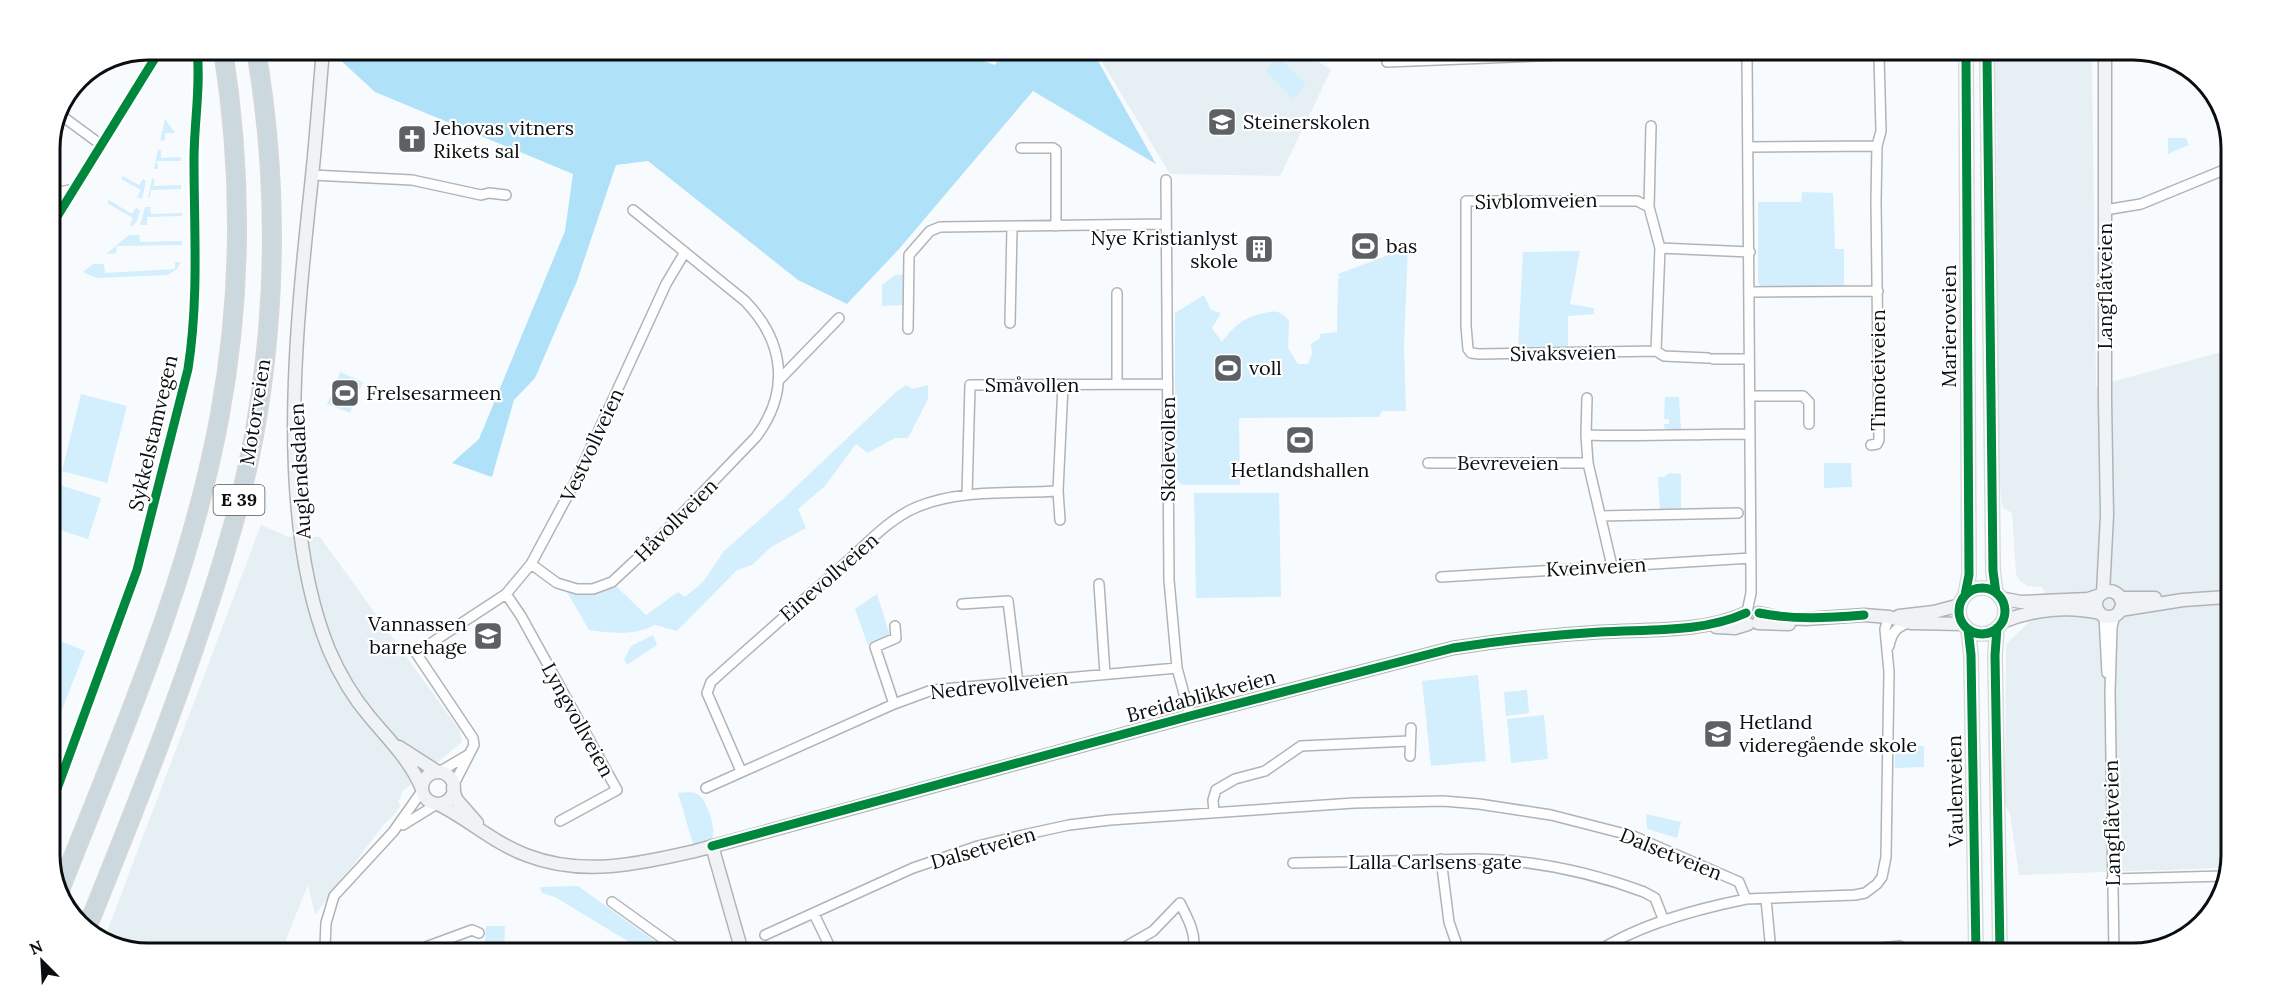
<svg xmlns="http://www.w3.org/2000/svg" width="2281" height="1003" viewBox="0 0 2281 1003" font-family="Lora,serif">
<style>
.built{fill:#e6eff4}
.green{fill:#d3eefc}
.forest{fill:#afe1f9}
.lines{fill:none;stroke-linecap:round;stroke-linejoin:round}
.street-casing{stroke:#b0b4b6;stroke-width:12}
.secondary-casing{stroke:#b0b4b6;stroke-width:15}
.primary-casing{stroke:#d5d7d8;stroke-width:16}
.highway-casing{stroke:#d5d7d8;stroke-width:20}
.street{stroke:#fefeff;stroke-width:9}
.secondary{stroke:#eff3f5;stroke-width:12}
.primary{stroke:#dfe7eb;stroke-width:14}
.highway{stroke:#cbd9de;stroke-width:16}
.cycleway-casing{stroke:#fff;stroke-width:13}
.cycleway{stroke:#00873e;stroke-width:9}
.labels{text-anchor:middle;stroke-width:4.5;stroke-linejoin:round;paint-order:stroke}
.shield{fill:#fff;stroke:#545658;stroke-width:1.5}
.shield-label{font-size:18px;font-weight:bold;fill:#0a0e10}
.poi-label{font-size:20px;fill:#0a0e10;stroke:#fff;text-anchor:start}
.street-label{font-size:20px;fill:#0a0e10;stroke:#fff}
.rim{fill:none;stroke:#0a0e10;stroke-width:3}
</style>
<rect width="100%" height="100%" fill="#f8fbfd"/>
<path class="built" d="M1109 53 1307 54 1331 70 1280 176 1170 174 1102 62Z
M1994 56 2092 57 2096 386 2229 350 2224 868 2019 875 2010 814 2005 805 2006 644 2030 621 2045 592 2042 587 2028 586 2020 581 2016 574 2012 513 2002 507 1998 464 1997 141Z
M261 525 289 537H320L460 731 462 742 403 791 398 802 401 805 393 816 384 824 315 915 308 885 283 947 111 946 104 941 105 937Z"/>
<path class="green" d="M1279 57 1306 84 1293 99 1265 71Z
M165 119 175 133H165V140L160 141Z
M2186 138 2189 145 2168 154V138Z
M158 150H161V158L181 157V161H157L158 169H154Z
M123 176 139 185 143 179 146 181 142 199 137 197 141 190 121 179Z
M152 179H154V186L181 185V189L151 190 150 197H148Z
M1802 192 1833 193 1835 249H1844V287L1763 288 1758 283V202H1801Z
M109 200 132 214 136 208 140 210 137 221 132 226 130 225 133 218 107 203Z
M145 207H150L151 214 182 213V216L147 217V225H140Z
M1354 234 1381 238 1373 254 1352 259Z
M129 235H139L140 242 182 241V245L117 246 116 253 106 254Z
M1408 248 1404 344 1406 411H1382L1379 417 1239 418 1240 485H1182L1175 478V313L1204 295 1211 310 1221 313 1212 328 1222 342C1234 326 1244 317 1264 313 1276 310 1281 311 1289 321L1288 348 1298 364H1308L1312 354 1311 344 1320 338V334L1337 332 1338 278H1347L1339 277 1338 274Z
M1580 251 1570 304 1594 308V314L1568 316V347L1518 348 1523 252Z
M175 262H181L176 270 167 275 96 278 83 272 93 264H104L105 273 175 269Z
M906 274V305L882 306V285L895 275Z
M340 372 363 382 350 413 327 404Z
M906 385 913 389 928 385V399L908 438H895L868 453 856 444 825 486 798 509 806 528 771 547 752 565 737 570 677 631 655 625C635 636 611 633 589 630L567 592 594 594 616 586 646 615 678 592 685 597 703 582 724 551 782 500 897 391Z
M81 394 127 406 107 483 62 471Z
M1665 397H1679L1681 429 1665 432 1664 424H1669V419H1664Z
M1824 463H1851L1852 487 1824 488Z
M1669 473 1681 474V509L1673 513 1660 512 1658 477H1664Z
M50 482 101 498 88 539 50 527Z
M1194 493H1279L1281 597 1196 598Z
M877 594 890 636 868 645 855 609Z
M653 635 657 645 627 665 624 660 631 646Z
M50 637 85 651 50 740Z
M1478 675 1486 761 1431 766 1422 681Z
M1527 690 1529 713 1506 716 1504 692Z
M1544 715 1548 759 1511 763 1507 719Z
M1895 746H1924V767L1895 768Z
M678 793C683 793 692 791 697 794 706 797 717 830 712 838 708 843 699 843 693 844Z
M1646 814 1681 822 1677 838 1647 829Z
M578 886 664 948H639L555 897 542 893 540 887Z
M486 926H505L504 948 485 947Z"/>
<path class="forest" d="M338 50 959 52 995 65 1002 53H1105L1098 61 1156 164 1033 91 899 249 847 304 798 280 648 161 616 165 577 281 535 378 514 400 492 477 452 463 479 439 565 231 573 174 375 92 337 57Z"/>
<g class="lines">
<g class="street-casing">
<path id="street" d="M1387 62 1564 55
M62 116 100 144
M1748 147 1877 146
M1021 148H1053L1056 150V226
M312 175 412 180 481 195 489 193 506 195
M1166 180 1169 580 1177 668 1190 716
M50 194 74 189
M1649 207 1651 126
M2105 210 2141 204 2231 167
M50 228 160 50
M1660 248 1656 351 1479 354 1471 353 1468 349 1466 326V201H1637L1649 207 1660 248 1750 252
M1749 292 1878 291
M1010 323 1012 228
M908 329 909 255 930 231 940 227 1165 224
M1656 351 1664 356 1708 358
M1713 359H1749
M780 379 839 318
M1117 384V293
M1750 396H1803L1809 402V424
M1586 435 1587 398
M1871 445 1877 444 1879 440 1876 201 1877 146 1881 131 1879 56
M1428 463H1588L1612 566
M1588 463 1586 435C1640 437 1695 434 1749 434
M1058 491 1060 520
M967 495 970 385 1168 384
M1601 516 1738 513
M531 564 557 583 577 589H593L612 582 656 541 756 437C790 392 785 342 745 301L633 210
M1441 577 1751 558
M1099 584 1105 674
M506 594 521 616 617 790 560 821
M962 604 1008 601 1018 683
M1747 612 1751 593V575L1747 55
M2104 616 2107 673
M1889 646C1892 632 1896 627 1909 623
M894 704 875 647 896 638 895 626
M1410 756 1411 728
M741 771 707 693 711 682C754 643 798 605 842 566 865 546 888 519 917 507 960 489 1012 494 1058 491L1063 385
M439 772 468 755
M453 786 474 745 473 738 416 653 506 594 531 564 575 482 666 284 685 252
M706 788 894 704 932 690 1177 668
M1214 812 1213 800 1216 790 1235 779 1265 771 1301 746 1409 741
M403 825 437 804
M1441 859 1449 922 1459 951
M1293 863 1476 859C1534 860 1590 872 1644 892L1655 898 1664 921
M2112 879 2224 876
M1766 899 1771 952
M612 902 676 948
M814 914 831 949
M765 935 913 868 978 846 1023 835 1069 825 1110 820 1354 803 1443 801 1479 804 1551 815 1633 836 1739 882 1746 899 1855 895 1865 893 1877 884 1882 877 1886 857 1889 672 1885 629 1889 617
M325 947 326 923 334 896 393 832 422 791
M426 947 472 930 479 933
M1120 950 1153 931 1180 903C1187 917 1197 934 1193 950
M1597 952C1639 924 1697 909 1746 899
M1858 952 1862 950 1900 946 1905 953
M2114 953 2110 692 2112 627 2115 615"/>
</g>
<g class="secondary-casing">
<path id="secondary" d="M323 50C319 95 316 141 311 186 296 327 275 517 329 650 339 673 353 697 369 716 388 739 411 761 422 789
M2096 604a13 13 0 1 1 26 0a13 13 0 1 1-26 0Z
M2103 593 2107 515 2105 401V57
M2000 598 2021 602 2088 599 2100 595
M2120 598H2155
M2120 610 2183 600 2227 597
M1759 613 1782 618 1806 619 1864 615 1889 617 1911 623 1963 624
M1899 616 1934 612 1960 605
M2002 622C2033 609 2068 606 2100 613
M1758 623 1789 624
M1716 627 1735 628 1748 624
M399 747 438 772
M422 788a16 16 0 1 1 32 0a16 16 0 1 1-32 0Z
M453 788 456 799 477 823
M438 804C468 819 494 843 526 855 582 877 639 864 695 851L1190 716 1453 648C1502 640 1551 635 1600 632 1648 629 1702 633 1746 613
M712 846 741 948"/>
</g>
<g class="primary-casing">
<path id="primary" d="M1987 56 1993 571 1996 593
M1959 611a23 23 0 1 1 46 0a23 23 0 1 1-46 0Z
M1965 595 1969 575 1966 56
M1997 628 1995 655 2000 953
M1968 629 1971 655 1976 953"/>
</g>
<g class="highway-casing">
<path id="highway" d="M60 890C121 735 190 579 220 414 242 294 242 170 223 50
M87 928C140 797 193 665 232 529 276 376 283 206 256 50"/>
</g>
<use href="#street" class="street"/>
<use href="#secondary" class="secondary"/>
<use href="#primary" class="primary"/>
<use href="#highway" class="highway"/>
<g class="cycleway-casing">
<path id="cycleway" d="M1987 56 1993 571 1996 593
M50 228 160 50
M1959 611a23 23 0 1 1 46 0a23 23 0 1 1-46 0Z
M1965 595 1969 575 1966 56
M1759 613C1795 620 1828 618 1864 615
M1997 628 1995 655 2000 953
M1968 629 1971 655 1976 953
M50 808 137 570 188 369C199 299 194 229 194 159 194 122 201 87 197 50
M712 846 1190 716 1453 648C1502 640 1551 635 1600 632 1648 629 1702 633 1746 613"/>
</g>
<use href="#cycleway" class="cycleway"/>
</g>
<defs>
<g id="school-square" transform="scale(1.5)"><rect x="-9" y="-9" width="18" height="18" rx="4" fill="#5d6163" stroke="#fff"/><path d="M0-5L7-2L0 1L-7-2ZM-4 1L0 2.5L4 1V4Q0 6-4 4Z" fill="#fff"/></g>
<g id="church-square" transform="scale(1.5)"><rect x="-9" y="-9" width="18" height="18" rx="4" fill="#5d6163" stroke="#fff"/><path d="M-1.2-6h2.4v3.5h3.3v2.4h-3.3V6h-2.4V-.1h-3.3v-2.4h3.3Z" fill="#fff"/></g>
<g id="stadium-square" transform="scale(1.5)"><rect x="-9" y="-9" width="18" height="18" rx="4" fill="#5d6163" stroke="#fff"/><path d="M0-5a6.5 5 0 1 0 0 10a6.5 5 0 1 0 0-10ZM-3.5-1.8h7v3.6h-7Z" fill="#fff"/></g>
<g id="building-square" transform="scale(1.5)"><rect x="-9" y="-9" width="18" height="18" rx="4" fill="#5d6163" stroke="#fff"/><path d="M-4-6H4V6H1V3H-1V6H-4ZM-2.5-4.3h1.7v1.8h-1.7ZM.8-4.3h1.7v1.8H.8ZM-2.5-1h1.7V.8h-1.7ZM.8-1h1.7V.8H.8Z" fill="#fff"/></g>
</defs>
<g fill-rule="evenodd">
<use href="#school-square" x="1222" y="122"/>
<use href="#church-square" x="412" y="139"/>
<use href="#stadium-square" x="1365" y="246"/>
<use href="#building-square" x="1259" y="249"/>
<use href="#stadium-square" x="1228" y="368"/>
<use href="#stadium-square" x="345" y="393"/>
<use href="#stadium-square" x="1300" y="440"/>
<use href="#school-square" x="488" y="636"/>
<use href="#school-square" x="1718" y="734"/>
</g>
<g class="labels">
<rect class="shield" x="213.5" y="485" width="51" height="30" rx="4.5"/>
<g class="shield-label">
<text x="239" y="506">E 39</text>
</g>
<g class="poi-label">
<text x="1243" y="129">Steinerskolen</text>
<text x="433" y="135">Jehovas vitners<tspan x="433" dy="23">Rikets sal</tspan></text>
<text x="1238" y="245" text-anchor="end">Nye Kristianlyst<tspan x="1238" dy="23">skole</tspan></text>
<text x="1386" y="253">bas</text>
<text x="1249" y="375">voll</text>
<text x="366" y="400">Frelsesarmeen</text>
<text x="1300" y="477" text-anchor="middle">Hetlandshallen</text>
<text x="467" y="631" text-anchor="end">Vannassen<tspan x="467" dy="23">barnehage</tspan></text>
<text x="1739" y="729">Hetland<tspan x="1739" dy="23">videregående skole</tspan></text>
</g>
<g class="street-label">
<text transform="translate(1536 201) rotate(-1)" y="7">Sivblomveien</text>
<text transform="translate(2105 286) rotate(-90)" y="7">Langflåtveien</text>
<text transform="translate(1949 326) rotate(-90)" y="7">Marieroveien</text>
<text transform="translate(1563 353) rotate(-1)" y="7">Sivaksveien</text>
<text transform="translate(1878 370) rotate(-90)" y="7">Timoteiveien</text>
<text x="1032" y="392">Småvollen</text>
<text transform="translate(255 412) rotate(-81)" y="7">Motorveien</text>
<text transform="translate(153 433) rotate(-77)" y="7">Sykkelstamvegen</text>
<text transform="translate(592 445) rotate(-65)" y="7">Vestvollveien</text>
<text transform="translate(1168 449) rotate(-90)" y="7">Skolevollen</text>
<text x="1508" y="470">Bevreveien</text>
<text transform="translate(300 471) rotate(-93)" y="7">Auglendsdalen</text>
<text transform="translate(676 520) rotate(-45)" y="7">Håvollveien</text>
<text transform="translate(1596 567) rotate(-3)" y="7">Kveinveien</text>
<text transform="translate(829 577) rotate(-41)" y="7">Einevollveien</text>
<text transform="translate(999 685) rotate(-6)" y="7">Nedrevollveien</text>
<text transform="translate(1201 696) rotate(-15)" y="7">Breidablikkveien</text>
<text transform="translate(578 720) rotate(61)" y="7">Lyngvollveien</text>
<text transform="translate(1955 791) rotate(-91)" y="7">Vaulenveien</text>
<text transform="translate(2112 823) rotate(-91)" y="7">Langflåtveien</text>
<text transform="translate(983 848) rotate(-16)" y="7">Dalsetveien</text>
<text transform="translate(1671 854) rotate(22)" y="7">Dalsetveien</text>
<text x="1435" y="869">Lalla Carlsens gate</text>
</g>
</g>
<path d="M0 0H2281V1003H0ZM148 60H2133A88 88 0 0 1 2221 148V855A88 88 0 0 1 2133 943H148A88 88 0 0 1 60 855V148A88 88 0 0 1 148 60Z" fill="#fff" fill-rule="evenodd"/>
<path class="rim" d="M148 60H2133A88 88 0 0 1 2221 148V855A88 88 0 0 1 2133 943H148A88 88 0 0 1 60 855V148A88 88 0 0 1 148 60Z"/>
<g transform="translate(42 961) rotate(336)" stroke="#ffffff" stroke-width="4.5" paint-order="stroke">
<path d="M0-4.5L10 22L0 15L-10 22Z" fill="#0a0e10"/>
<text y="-9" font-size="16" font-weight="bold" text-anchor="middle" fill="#0a0e10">N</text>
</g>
</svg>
